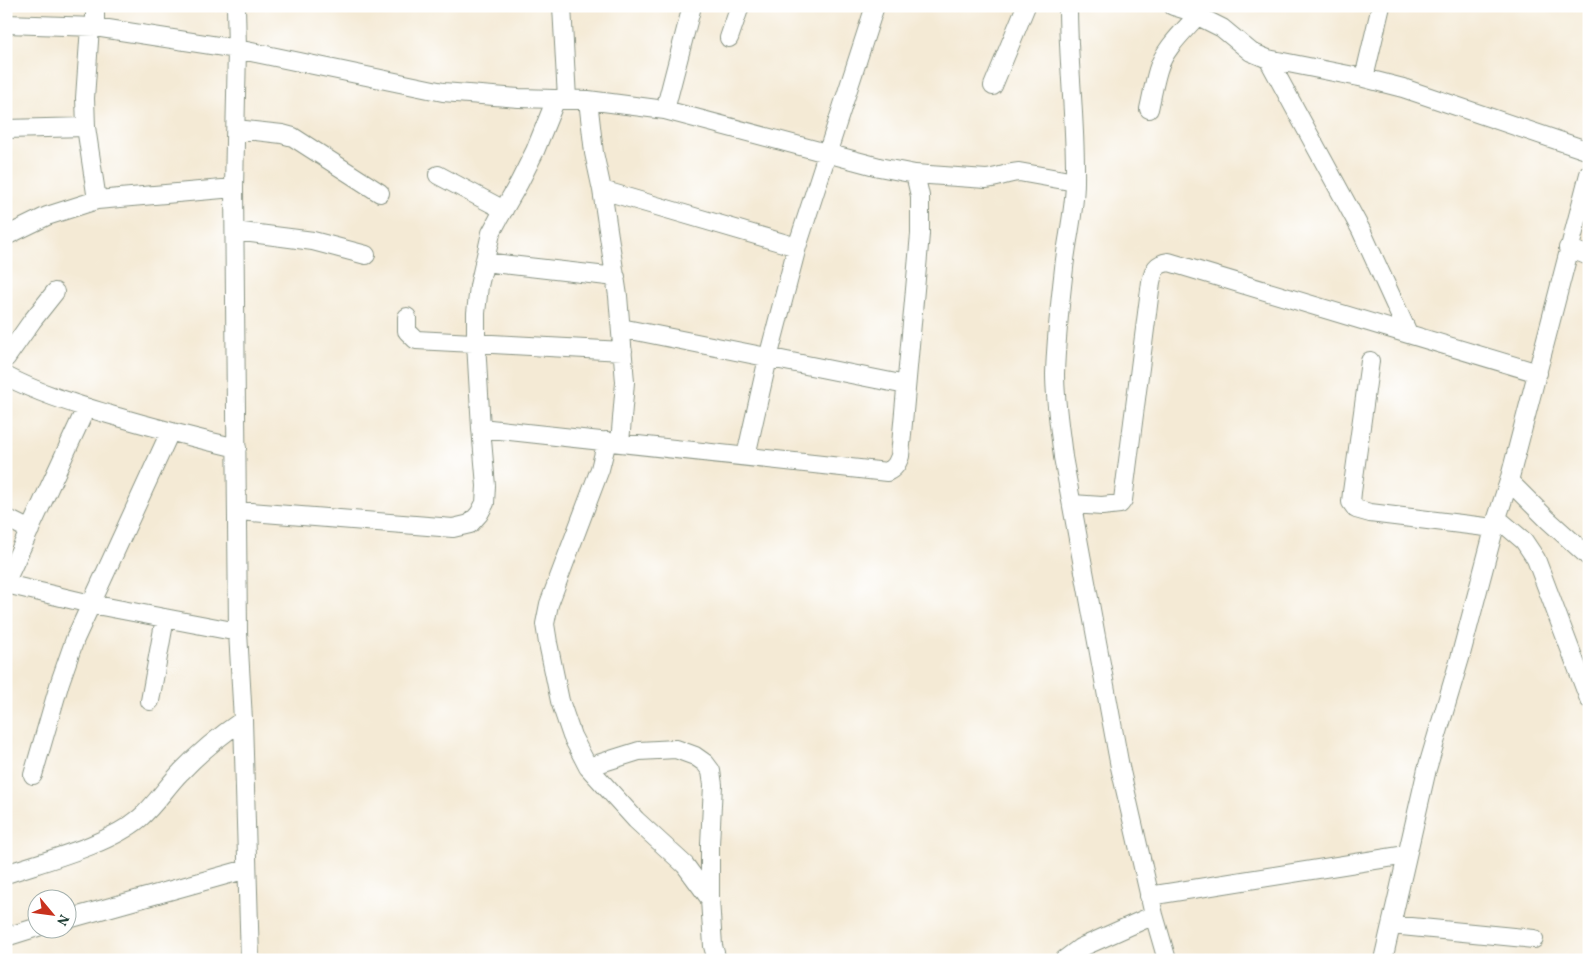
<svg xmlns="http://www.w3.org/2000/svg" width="1595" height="966" viewBox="0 0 1595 966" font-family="Vollkorn,serif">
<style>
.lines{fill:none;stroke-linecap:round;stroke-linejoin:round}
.minor-casing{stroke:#8a9484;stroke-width:20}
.minor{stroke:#fff;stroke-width:18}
</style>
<rect width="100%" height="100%" fill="#fff"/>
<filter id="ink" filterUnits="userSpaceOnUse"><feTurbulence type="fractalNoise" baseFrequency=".02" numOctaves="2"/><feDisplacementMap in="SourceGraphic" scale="10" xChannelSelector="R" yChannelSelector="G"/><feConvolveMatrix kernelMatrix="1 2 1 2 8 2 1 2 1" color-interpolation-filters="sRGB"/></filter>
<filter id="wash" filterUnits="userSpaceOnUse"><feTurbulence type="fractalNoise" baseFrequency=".0096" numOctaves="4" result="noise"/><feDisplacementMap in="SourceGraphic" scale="20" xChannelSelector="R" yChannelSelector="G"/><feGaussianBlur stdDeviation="1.12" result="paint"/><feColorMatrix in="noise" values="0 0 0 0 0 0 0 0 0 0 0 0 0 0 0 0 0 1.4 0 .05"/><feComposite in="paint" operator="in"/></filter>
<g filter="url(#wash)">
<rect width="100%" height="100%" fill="#f4ead5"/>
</g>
<g filter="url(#ink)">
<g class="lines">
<g class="minor-casing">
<path id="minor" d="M236 6 237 49 234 188 238 632 243 720 250 960
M562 6 567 99
M1068 6C1068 65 1076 123 1075 181 1075 210 1067 239 1064 268 1060 303 1056 339 1055 374 1055 401 1060 430 1063 457L1120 767 1154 915 1167 960
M1173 6 1186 10 1222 28 1251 52 1268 59 1364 78 1403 88 1589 151
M6 24 95 27 237 49 443 92 519 98 588 100 665 110 879 167 915 174 920 196V234L900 456C897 464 895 468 887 472L481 428
M90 27 85 98 86 127 97 200
M95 27V6
M729 38 740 6
M1268 59 1361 230 1408 333
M1364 78 1381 6
M993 86 1026 6
M588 100 594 153 602 190 618 296 625 382 620 443
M1149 109C1152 96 1154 83 1158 70 1164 49 1183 32 1197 16
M665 110 692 6
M6 129 86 127
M236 129 282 134 293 137 380 193
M915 174 986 179C997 178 1007 173 1019 172L1075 182
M438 175 504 210
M602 190 797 247
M235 231 313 241 366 255
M6 236 47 216 97 200 234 188
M1568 248 1589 256
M484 262 616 277
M407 317V331L416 340 623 351
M621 328 906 385
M6 358 32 321 55 292
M1370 361 1352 492 1351 502 1356 509 1370 513 1494 528
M6 376C40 394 75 404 111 415 152 427 194 438 237 448
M607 441 600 469 549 604 545 624 548 643 560 701 572 736 588 767 636 820 685 865 710 899 713 946 717 960
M746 456 768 358 797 247 875 6
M1509 481 1548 520 1589 557
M1072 504 1102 506 1120 504 1123 500 1151 282C1154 269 1156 264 1169 262L1538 373
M238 511 453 528 470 524 479 514 485 503 486 486 481 428 476 343V313L479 286 487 251 491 233 499 218 519 183 535 151 556 99
M6 518 30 530
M1497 518 1524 541 1536 559 1589 699
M6 581 86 408
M6 584 91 604 238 632
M150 701 165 618
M588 767 639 751 676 749 695 756 705 763 711 771 713 785 710 844V899
M33 775 60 682 75 639 170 432
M6 874C47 860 108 845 140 818 156 804 167 786 181 772 199 753 221 735 243 720
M1149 896 1406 855
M68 919 247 869
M1391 925 1534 939
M6 937 38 927
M1064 960 1080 948 1154 915
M1383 960 1427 769 1460 658 1497 518 1509 481 1589 174"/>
</g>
<use href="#minor" class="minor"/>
</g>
</g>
<rect width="1595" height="966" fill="none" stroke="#fff" stroke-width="25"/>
<g transform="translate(52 914) rotate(119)"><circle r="24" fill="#ffffff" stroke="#a5b1ae"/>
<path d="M0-4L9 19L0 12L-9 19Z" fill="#c8321e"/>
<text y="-8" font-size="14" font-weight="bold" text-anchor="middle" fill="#1f3d34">N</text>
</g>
</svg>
